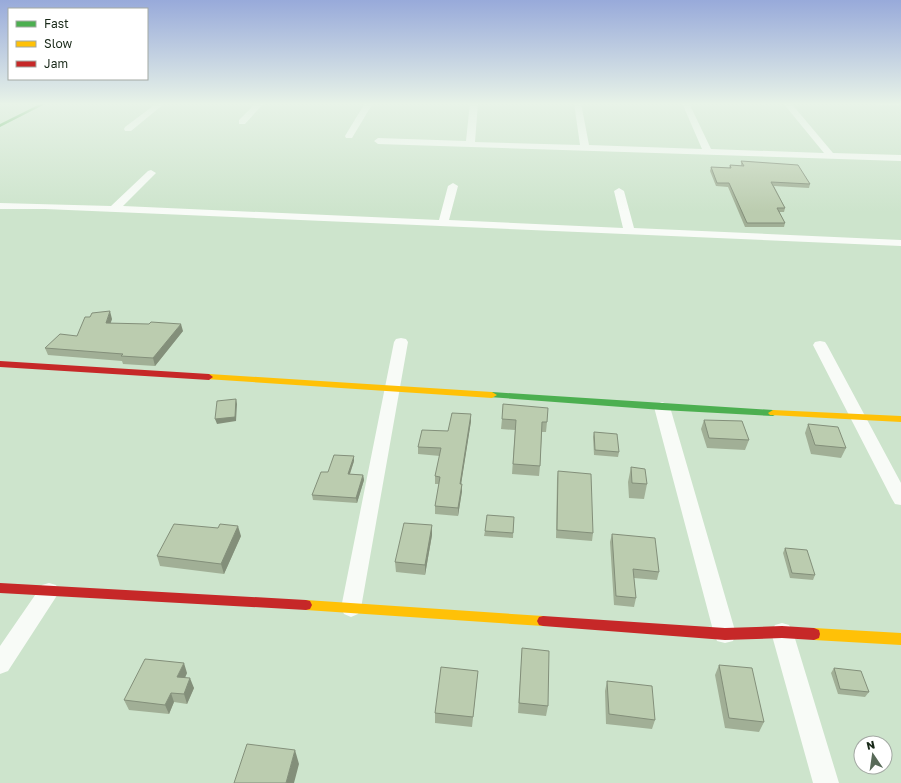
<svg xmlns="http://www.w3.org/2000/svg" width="901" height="783" viewBox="0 0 901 783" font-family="'Golos Text',sans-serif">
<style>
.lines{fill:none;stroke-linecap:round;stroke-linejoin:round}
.street{fill:#f8fbf7;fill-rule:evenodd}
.fast{fill:#4caf50;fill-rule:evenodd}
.slow{fill:#ffc107;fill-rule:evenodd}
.jam{fill:#c62828;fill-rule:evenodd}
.wall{fill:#a1af96}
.shaded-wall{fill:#838f7a}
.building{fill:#bbccaf;stroke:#838f7a}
</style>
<rect width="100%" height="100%" fill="#cde4cc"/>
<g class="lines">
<path class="street" d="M157 103H165L131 131H125L124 129 125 127Z
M256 103H264L245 124H239V120Z
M365 103H373L352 138H346L345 136Z
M470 103H478L475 142 580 145 574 103H581L589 145 702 149 682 103H689L711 149 824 153 783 103H791L833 153 901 155V161L378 144 374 141 378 138 466 141Z
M874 103H901V105H878Z
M151 170 156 173 123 206 439 220 448 186 453 183 458 186 449 220 623 228 614 191 619 188 624 191 634 228 901 240V246L45 209H0V203L111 206 148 171Z
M401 338 406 339 408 342 361 608 358 614 351 617 344 614 341 608 394 342 396 339Z
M820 341 825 342 827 345 901 483V505L895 504 892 499 813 345 815 342Z
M662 402 667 404 670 407 736 634 733 641 725 643 717 641 714 634 654 407 657 404Z
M49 583 56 585 59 591 56 597 8 671 0 674V646L42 585Z
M782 623 789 625 793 632 839 783H813L771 632 775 625Z"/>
<path class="fast" d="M42 103H47L0 127V124Z
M492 392 773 410 778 413 773 416 662 410 489 397 487 395Z"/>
<path class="slow" d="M209 374 492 392 497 395 492 398 206 379 205 377Z
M773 410 901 416V422L770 415 768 413Z
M306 600 543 616 547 617 549 621 547 625 543 626 306 610 302 609 300 605 302 601Z
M814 628 901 633V645L814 640 809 638 808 634 809 630Z"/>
<path class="jam" d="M0 361 209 374 213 377 209 380 0 367Z
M0 583 306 600 310 601 312 605 310 609 306 610 0 593Z
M543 616 725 628 782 626 814 628 819 630 820 634 819 638 814 640 782 638 725 640 543 626 539 625 537 621 539 617Z"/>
</g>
<path class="wall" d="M741 161 810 184 809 188 774 186 785 208 784 212H779L785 223 784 227H745L728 187 716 186 710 171 711 167 729 168 730 165 741 166Z
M112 319 110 323 183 331 155 366 123 364 122 361 48 355 45 348 77 336Z
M502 419 547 422 546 432H542L540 466 539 476 512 474 515 430 501 429Z
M704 420 749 440 745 450 707 448 701 429Z
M471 421 461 484H462V491L458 516 435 514V506L439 484H435V476L440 456 418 454V447L448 431Z
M808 424 846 448 841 458 811 454 805 433Z
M594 432 619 452 618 457 594 455 593 437Z
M354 461 350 474 363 475 364 480 357 503 313 500 312 495Z
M631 467 647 484 644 499 629 498 628 482Z
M558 471 593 533 592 541 556 538 557 479Z
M514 517 513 538 484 536 485 531Z
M432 525V535L425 575 396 572 395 562Z
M612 534 659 572 657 580 634 578 636 598 634 607 614 605 610 542Z
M241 536 224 574 160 566 157 556Z
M785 548 815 575 813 580 790 578 783 553Z
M522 648 548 706 546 716 518 713Z
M719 665 764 722 759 732 725 728 715 675Z
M834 668 869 692 865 697 838 694 831 673Z
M187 673 185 678 194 688 187 704 174 702 169 714 129 710 124 700Z
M477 681 472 727 435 723V713Z
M607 681 655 720 652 729 606 724 605 691Z"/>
<path class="shaded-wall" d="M110 311 112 319 108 331 106 323Z
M181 324 183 331 155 366 153 358Z
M236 399 237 404 236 421 217 424 215 419Z
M471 414V421L460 491V484Z
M354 456V461L348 479V474Z
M363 475 364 480 357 503 356 498Z
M462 484V491L458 516V508Z
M432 525V535L425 575V565Z
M238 526 241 536 224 574 221 564Z
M184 663 187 673 181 686 177 677Z
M190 678 194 688 187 704 184 694Z
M171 693 174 702 169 714 165 705Z
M295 750 299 764 294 783H286Z"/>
<path class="building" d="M741 161 798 165 810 184 771 182 785 208H777L785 223H747L729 183H717L711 167 731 168 730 165 744 166Z
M110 311 106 323 149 324 151 322 181 324 153 358 121 356 123 354 45 348 60 334 77 336 85 317H90L92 313Z
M236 399 235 417 215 419 217 401Z
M503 404 548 408 547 422H542L540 466 513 464 516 420 502 419Z
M452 413 471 414 460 484H462L458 508 435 506 440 477 435 476 441 448 418 447 422 430 448 431Z
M704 420 742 421 749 440 709 438Z
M808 424 838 427 846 448 815 445Z
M594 432 617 434 619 452 595 450Z
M334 455 354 456 348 474 363 475 356 498 312 495 321 472H328Z
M631 467 645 469 647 484 632 483Z
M558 471 591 474 593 533 557 530Z
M487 515 514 517 513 533 485 531Z
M404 523 432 525 425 565 395 562Z
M174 524 218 528 220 524 238 526 221 564 157 556Z
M612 534 655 538 659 572 633 569 636 598 616 596Z
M785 548 807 550 815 575 792 573Z
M522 648 549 651 548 706 519 703Z
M145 659 184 663 177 677 190 678 184 694 171 693 165 705 124 700Z
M719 665 752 668 764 722 729 718Z
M441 667 478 671 473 717 435 713Z
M834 668 861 671 869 692 840 689Z
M607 681 652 686 655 720 609 714Z
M247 744 295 750 286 783H234Z"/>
<linearGradient id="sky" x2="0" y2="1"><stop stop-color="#98aada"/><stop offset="0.49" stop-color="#e8f3e8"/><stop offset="1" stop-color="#e8f3e8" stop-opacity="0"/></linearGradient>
<rect width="901" height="212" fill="url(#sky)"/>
<rect x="8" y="8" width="140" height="72" fill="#ffffff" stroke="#a3a9a3"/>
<rect x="16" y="21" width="20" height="6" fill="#4caf50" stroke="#a3a9a3"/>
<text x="44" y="28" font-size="12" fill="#192919">Fast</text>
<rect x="16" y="41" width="20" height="6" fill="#ffc107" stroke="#a3a9a3"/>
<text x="44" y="48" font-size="12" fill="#192919">Slow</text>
<rect x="16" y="61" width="20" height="6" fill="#c62828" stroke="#a3a9a3"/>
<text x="44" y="68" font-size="12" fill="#192919">Jam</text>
<g transform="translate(873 755) rotate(347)"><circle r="19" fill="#ffffff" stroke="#a3a9a3"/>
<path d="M0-3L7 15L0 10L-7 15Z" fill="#586a58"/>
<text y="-6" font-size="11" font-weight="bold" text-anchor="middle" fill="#192919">N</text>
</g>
</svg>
